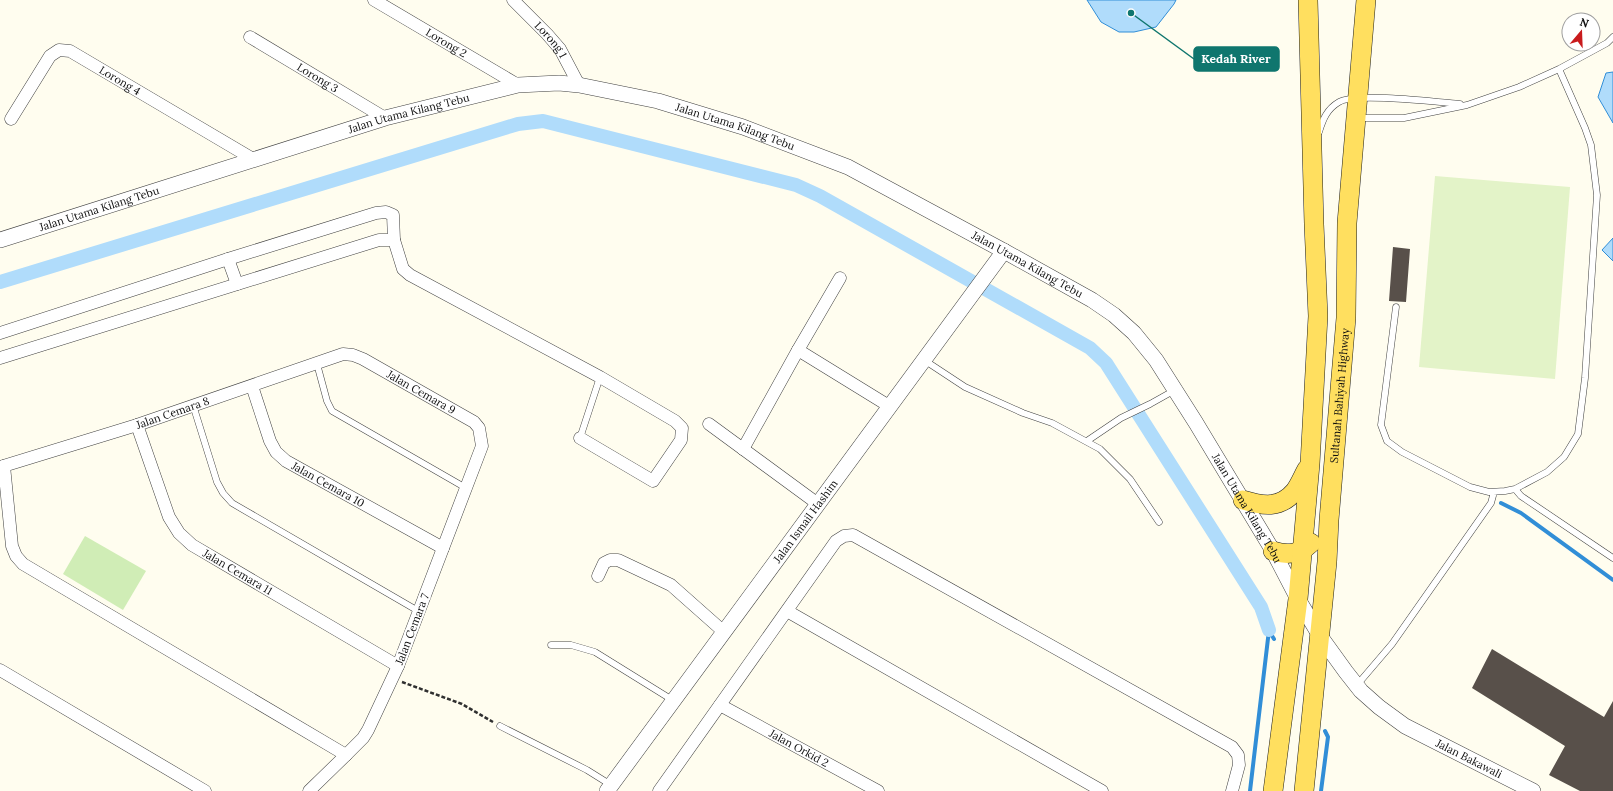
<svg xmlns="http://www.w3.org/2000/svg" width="1613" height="791" viewBox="0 0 1613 791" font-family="Lora,serif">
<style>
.green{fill:#d0edb6}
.pitch{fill:#e3f3c8}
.water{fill:#b0dcfb;stroke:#318ed7}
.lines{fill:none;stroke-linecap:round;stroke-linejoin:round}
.stream{stroke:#318ed7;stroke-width:4}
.canal{stroke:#b0dcfb;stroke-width:14}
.building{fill:#58504a}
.service-casing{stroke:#414141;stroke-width:7}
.minor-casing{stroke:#414141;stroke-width:13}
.tertiary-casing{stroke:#414141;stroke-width:16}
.primary-casing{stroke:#1f1f1f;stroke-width:20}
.path{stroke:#303030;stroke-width:2.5;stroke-dasharray:4 2;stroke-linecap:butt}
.service{stroke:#fff;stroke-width:6}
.minor{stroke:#fff;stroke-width:12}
.tertiary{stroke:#fff;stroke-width:15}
.primary{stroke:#ffdf5f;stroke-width:19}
.labels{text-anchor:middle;stroke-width:4;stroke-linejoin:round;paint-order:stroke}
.street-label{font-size:11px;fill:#0e0e0e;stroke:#fff}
.leader{fill:none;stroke:#0f766e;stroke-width:1.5}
.callout-dot{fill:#0f766e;stroke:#fff;stroke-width:1.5}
.callout{fill:#0f766e;stroke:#0f766e;stroke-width:1.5}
.callout-label{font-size:12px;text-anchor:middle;font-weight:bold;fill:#fff}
</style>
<rect width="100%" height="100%" fill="#fffdef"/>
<path class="green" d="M85 536 146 571 123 610 63 574Z"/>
<path class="pitch" d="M1435 176 1570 187 1555 379 1419 367Z"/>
<path class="water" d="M1087 0H1176L1174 4 1156 27 1134 32H1119L1101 22Z
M1613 72V123L1598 97 1606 73Z
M1613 238V261L1602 250Z"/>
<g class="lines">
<path class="stream" d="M1501 503 1521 513 1613 580
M1269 631 1274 639
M1250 791 1269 630
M1321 791 1328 737 1325 731"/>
<path class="canal" d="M0 282 518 124 543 121 796 185 820 196 1090 348 1106 363 1261 607 1269 630"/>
</g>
<path class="building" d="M1393 247 1410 249 1406 302 1389 301Z
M1492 649 1604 717 1613 701V791H1580L1549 775 1565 746 1472 688Z"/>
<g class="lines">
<g class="service-casing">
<path id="service" d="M1358 118H1404L1467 105 1519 87 1559 69 1607 43 1613 37
M1319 132C1323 119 1327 109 1339 102 1355 92 1437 102 1460 104
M1396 307 1381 425 1387 441 1402 452 1470 487 1489 492 1505 491 1515 489 1547 472 1564 457 1578 434 1585 378 1597 195 1591 145 1585 128 1559 69
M924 360 965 387 1023 413 1052 423 1100 449 1130 479 1159 522
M317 364 327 401 332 411 466 488
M193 405 217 482 223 493 232 503 420 612
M580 438 600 377
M1087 441 1121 418 1150 404 1175 390
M1515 489 1521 496 1613 558
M551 645H571L595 652 674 701
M1357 685 1392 644 1491 503 1494 492
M500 726 587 770 611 785"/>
</g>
<g class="minor-casing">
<g id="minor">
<path id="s1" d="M374 0 518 85"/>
<path id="s2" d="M513 0 547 34 560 49 579 85"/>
<path id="s3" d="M250 37 385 118"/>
<path id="s4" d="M11 119 50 56 59 50 70 51 253 159"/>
<path d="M228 259 237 284"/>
<path d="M0 333 228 259 376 213 386 212 393 215 394 240"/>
<path d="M798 350 889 406"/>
<path d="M0 358 379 240H394L403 269 410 275 600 377 675 421 682 428 681 440 653 481 580 438"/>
<path id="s5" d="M252 386 270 441 276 452 286 461 443 548"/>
<path d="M709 424 818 504"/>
<path id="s6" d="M137 425 169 517 179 533 192 545 398 666"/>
<path d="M743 449 798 350 840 278"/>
<path d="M4 466 12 546 16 556 23 564 346 755"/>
<path id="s7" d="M0 467 137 425 343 354 353 355 363 359 474 422 479 428 482 446 398 666 368 730 363 738 346 755 309 791"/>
<path d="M598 576 604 563 610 560H618L671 585 724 632"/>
<path d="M787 611 1102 791"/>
<path d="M0 670 205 791"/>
<path id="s8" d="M720 705 878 791"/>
<path d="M659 791 836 541 844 536 853 535 1232 747 1238 755 1239 765 1232 791"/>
</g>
</g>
<g class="tertiary-casing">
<g id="tertiary">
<path id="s9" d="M0 240 385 118 518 85 559 83 579 85 658 101 743 127 848 167 1004 251 1092 300 1114 315 1134 333 1156 360 1196 423 1273 551 1298 599 1320 636 1346 672 1361 691 1379 707 1405 726 1533 791"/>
<path id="s10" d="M607 791 1004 251"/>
</g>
</g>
<g class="primary-casing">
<g id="primary">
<path d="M1243 500C1263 506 1280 509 1295 491 1300 484 1303 476 1307 469"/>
<path d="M1273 551C1288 556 1300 554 1311 543"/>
<path d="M1273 791 1298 599 1310 464 1318 316 1314 224 1308 0"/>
<path id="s11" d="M1304 791 1327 562 1329 520 1346 318 1347 223 1366 0"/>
</g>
</g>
<path class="path" d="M402 682 462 704 493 722"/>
<use href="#service" class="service"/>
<use href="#minor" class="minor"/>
<use href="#tertiary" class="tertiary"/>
<use href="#primary" class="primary"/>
</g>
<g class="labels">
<g class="street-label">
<text dy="4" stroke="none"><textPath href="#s2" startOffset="55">Lorong 1</textPath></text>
<text dy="4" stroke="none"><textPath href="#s1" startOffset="84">Lorong 2</textPath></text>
<text dy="4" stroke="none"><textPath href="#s3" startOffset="79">Lorong 3</textPath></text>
<text dy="4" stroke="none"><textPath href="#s4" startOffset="154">Lorong 4</textPath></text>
<text dy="4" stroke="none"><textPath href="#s9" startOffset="428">Jalan Utama Kilang Tebu</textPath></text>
<text dy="4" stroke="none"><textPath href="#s9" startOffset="764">Jalan Utama Kilang Tebu</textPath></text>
<text dy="4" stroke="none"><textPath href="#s9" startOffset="104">Jalan Utama Kilang Tebu</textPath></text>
<text dy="4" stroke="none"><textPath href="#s9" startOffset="1088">Jalan Utama Kilang Tebu</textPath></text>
<text dy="4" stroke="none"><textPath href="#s7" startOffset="449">Jalan Cemara 9</textPath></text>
<text dy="4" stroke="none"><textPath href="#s11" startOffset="397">Sultanah Bahiyah Highway</textPath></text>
<text dy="4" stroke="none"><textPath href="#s7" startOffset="181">Jalan Cemara 8</textPath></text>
<text dy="4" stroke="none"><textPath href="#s5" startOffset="132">Jalan Cemara 10</textPath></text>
<text dy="4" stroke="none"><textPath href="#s9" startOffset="1424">Jalan Utama Kilang Tebu</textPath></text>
<text dy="4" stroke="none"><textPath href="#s10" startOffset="335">Jalan Ismail Hashim</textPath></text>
<text dy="4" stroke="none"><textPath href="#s6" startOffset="187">Jalan Cemara 11</textPath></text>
<text transform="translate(412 629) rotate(-69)" y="4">Jalan Cemara 7</text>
<text dy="4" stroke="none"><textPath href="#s8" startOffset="90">Jalan Orkid 2</textPath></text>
<text dy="4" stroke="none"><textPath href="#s9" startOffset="1768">Jalan Bakawali</textPath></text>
</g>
</g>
<path class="leader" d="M1131 13L1194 59"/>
<circle class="callout-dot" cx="1131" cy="13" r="4"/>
<rect class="callout" x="1194" y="47" width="85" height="24" rx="4"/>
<g class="callout-label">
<text x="1236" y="63">Kedah River</text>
</g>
<g transform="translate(1581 32) rotate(19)"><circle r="19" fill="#ffffff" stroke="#9f9f9f"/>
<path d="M0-3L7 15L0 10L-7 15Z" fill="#c91b1d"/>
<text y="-6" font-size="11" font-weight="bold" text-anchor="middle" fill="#0e0e0e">N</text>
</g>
</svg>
